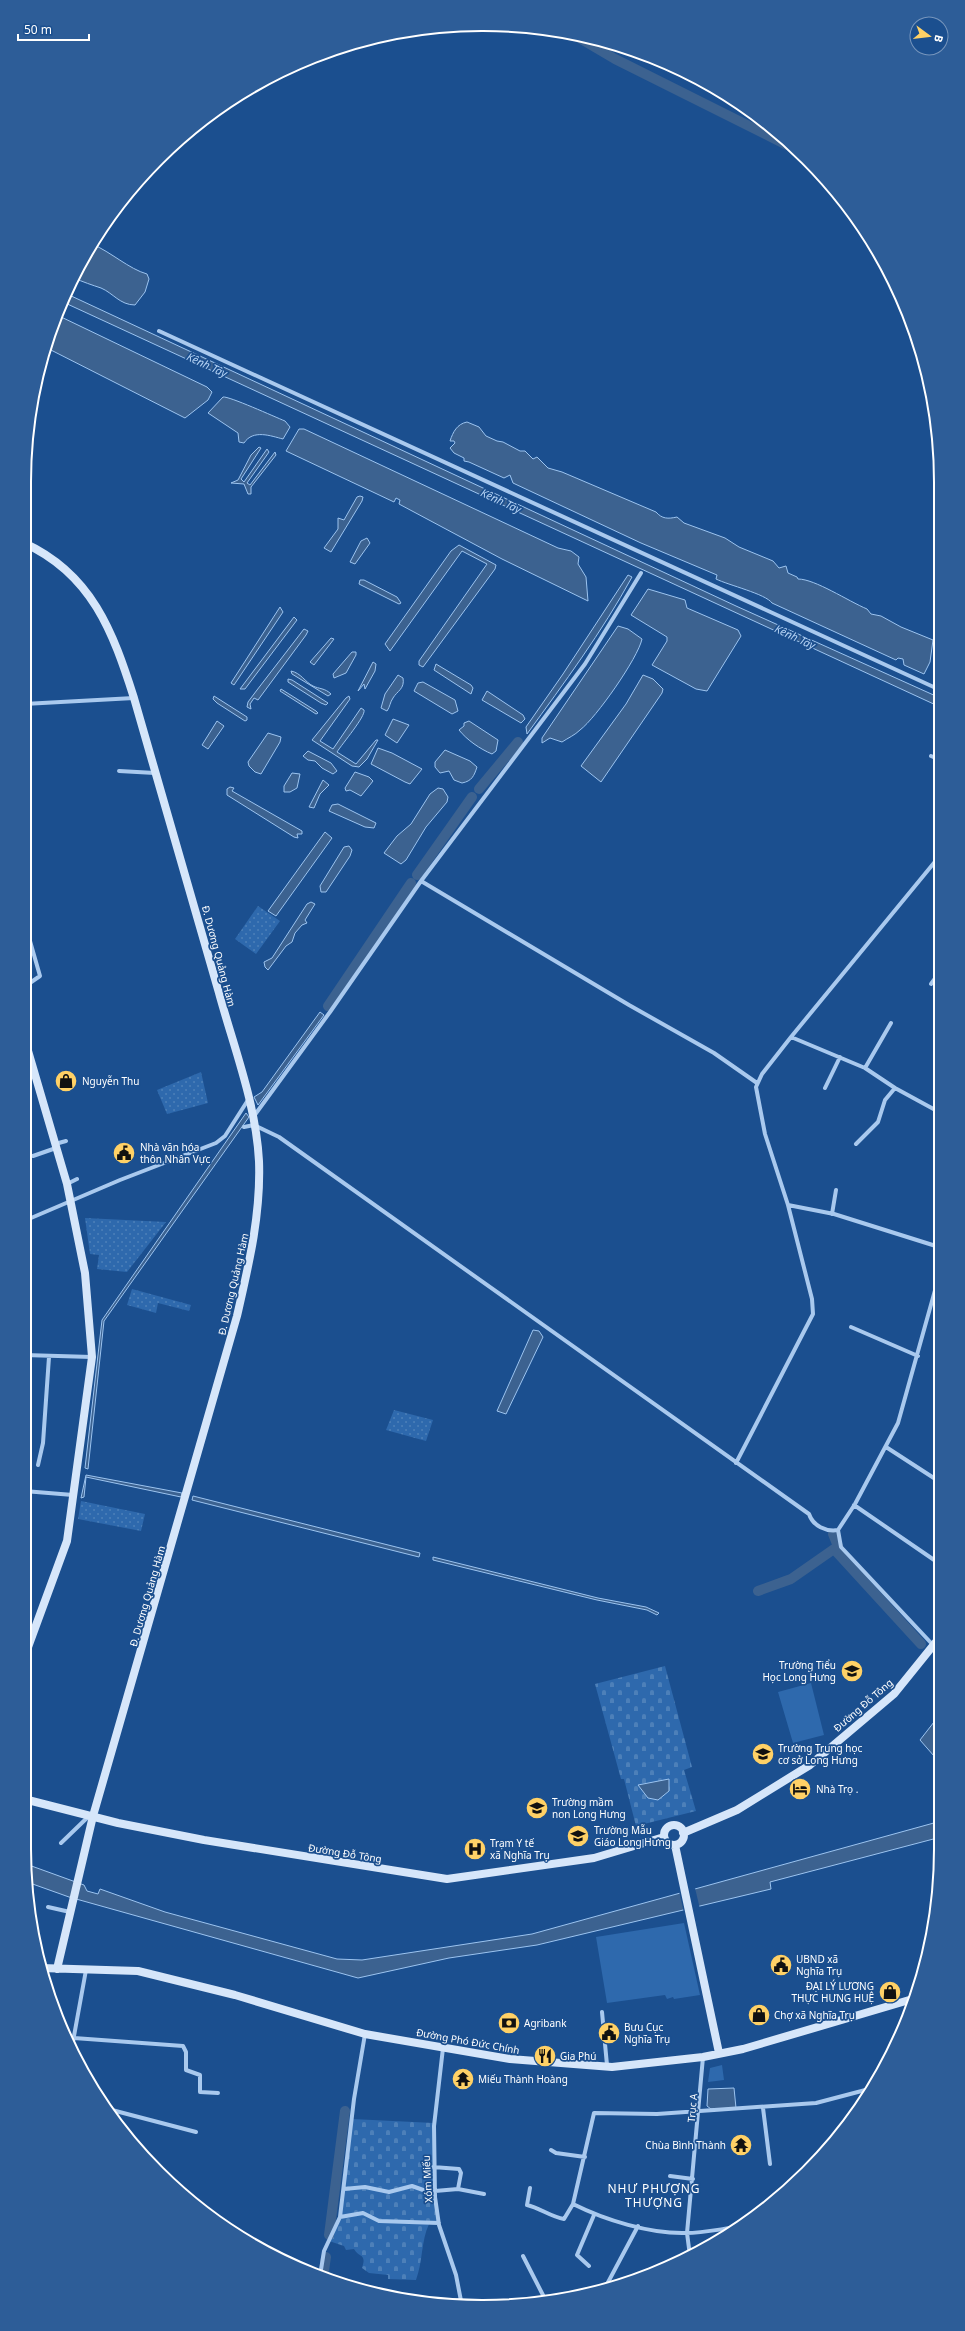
<svg xmlns="http://www.w3.org/2000/svg" width="965" height="2331" viewBox="0 0 965 2331" font-family="'Noto Sans',sans-serif">
<style>
.grass{fill:#2e69ad}
.cemetery{fill:url(#cemetery-stones)}
.park{fill:url(#park-dots)}
.water{fill:#3c6290;stroke:#9cc4f0}
.pier{fill:#1b4f8f}
.lines{fill:none;stroke-linecap:round;stroke-linejoin:round}
.canal{stroke:#3c6290;stroke-width:10}
.street{stroke:#a9c9ee;stroke-width:4}
.secondary{stroke:#d6e6fa;stroke-width:8}
.labels{text-anchor:middle;stroke-width:3.5;stroke-linejoin:round;paint-order:stroke}
.street-label{font-size:10px;fill:#fff;stroke:#1b4f8f}
.poi-label{font-size:10px;fill:#fff;stroke:#1b4f8f;text-anchor:start}
.water-label{font-size:11px;font-style:italic;fill:#b5d3f5;stroke:#1b4f8f}
.quarter-label{font-size:12px;letter-spacing:1px;fill:#fff;stroke:#1b4f8f}
.rim{fill:none;stroke:#fff;stroke-width:2}
</style>
<defs>
<pattern id="cemetery-stones" width="16" height="16" patternUnits="userSpaceOnUse"><rect width="16" height="16" fill="#2e69ad"/><path d="M2 7V4a2 2 0 0 1 4 0v3zM10 15v-3a2 2 0 0 1 4 0v3z" fill="#4d80b9"/></pattern>
<pattern id="park-dots" width="8" height="8" patternUnits="userSpaceOnUse"><rect width="8" height="8" fill="#2e69ad"/><path d="M2 2h.1M6 6h.1" fill="none" stroke="#4d80b9" stroke-width="1.8" stroke-linecap="round"/></pattern>
</defs>
<rect width="100%" height="100%" fill="#1b4f8f"/>
<path class="grass" d="M811 1683 824 1735 793 1743 778 1692Z
M684 1923 700 1995 674 1999 673 1997 667 1999 665 1995 607 2003 596 1937Z
M722 2065 724 2080 708 2082 710 2068Z"/>
<path class="cemetery" d="M665 1666 692 1767 684 1770 696 1811 636 1826 624 1779H621L595 1684Z
M352 2119 434 2123 433 2167 439 2225 429 2224C421 2241 423 2261 416 2280L388 2279V2275L369 2273 362 2268C367 2253 359 2258 354 2249L346 2250 344 2246 329 2241 340 2217Z"/>
<path class="park" d="M258 906 280 921 256 954 235 939Z
M201 1072 208 1103 167 1114 157 1090Z
M85 1218 166 1222 127 1272 97 1269 99 1255 90 1254Z
M132 1289 191 1305 189 1311 158 1303 156 1313 127 1305Z
M394 1410 433 1420 426 1441 386 1430Z
M81 1501 145 1514 141 1531 78 1519Z"/>
<path class="water" d="M92 244C111 252 129 269 147 274L149 279 145 292 135 305C120 305 113 293 101 288 92 285 83 282 74 278Z
M67 294 736 606 938 697V706L63 302Z
M57 315 207 387 212 392 208 400 185 418 45 347Z
M223 397C229 396 275 417 285 421L290 427 283 439C271 436 253 429 244 443L239 442 238 433 208 413Z
M467 422 479 427 486 436 497 441 503 442 520 451H525L533 459 537 457 548 468 562 472 656 512C662 519 668 519 677 517L684 523 725 538 739 547 773 561 779 568 786 566 788 573 797 577 798 579C815 579 848 601 867 609L871 614 881 616 901 627 933 640 930 662 924 674 904 665 903 659 898 658 896 660 772 603C766 594 728 585 716 579L717 575 641 543 513 483 510 475 504 478 469 462 464 461V458L454 453 450 448 455 443 454 441H450C453 432 457 424 467 422Z
M299 429H304L558 548 571 551 579 557 578 564 586 577 588 601 502 559 399 504 400 500 396 498 394 502 286 451Z
M259 447 261 448 241 479 244 482 267 449 269 452 247 483 250 485 275 452 276 455 251 487V494H248L244 484 231 483 238 480 251 455Z
M360 496 363 497 362 501 331 552 324 548 338 529V518L344 520 357 497Z
M367 538 370 543 355 564 350 562 361 541Z
M459 545 496 565 495 569 423 667 419 665V661L487 564 462 551 390 651 385 644 451 551Z
M628 575 632 577C602 632 564 683 527 734L526 727 563 674Z
M360 580H364L397 597 401 603 399 604 359 584Z
M648 589 685 600 687 608 738 630 741 636 707 691 696 689 652 665 667 641V637L631 615Z
M280 607 283 612 234 685 231 683Z
M294 617 297 620 245 689H240Z
M618 626 628 629 642 639C638 658 596 718 580 730 575 735 568 738 562 742L550 738 542 743V738Z
M304 629 308 631 306 635 258 700 254 698 250 704 251 709 247 707 248 702 257 690Z
M331 638 334 639 314 665 310 662Z
M352 652H356V655L346 673 334 678 333 674Z
M373 662 376 664 375 671 365 689 364 684 358 691Z
M436 664 471 685 473 688 471 694 434 670Z
M291 671C301 673 305 682 313 686 319 689 325 688 331 694L328 696 292 674Z
M398 675 403 678C405 689 397 691 393 698 390 702 390 707 387 711L381 708 385 694Z
M643 675 653 679 663 689 662 693 601 782 581 766 626 704Z
M288 679 292 680 328 703 326 705 321 703 288 682Z
M423 682 455 700 458 711 452 714 414 691 418 683Z
M281 689 316 711 318 713 316 714 280 691Z
M487 691 523 715 525 719 521 723 482 700Z
M214 696 247 717V720L245 721 217 703 213 699Z
M349 696 350 699 320 741 333 749 361 708 364 710C366 716 342 744 337 752L356 764 376 740H378L367 759 359 767 352 766 312 740 346 698Z
M393 719 409 725 397 743 385 735Z
M217 721 224 726 208 749 202 745Z
M469 721 498 740 496 751 492 754C480 749 467 740 459 730L464 726V723Z
M268 733 281 737 280 742 261 774 255 772 249 766 248 762Z
M378 748 392 753 422 769 410 784 405 782 371 764Z
M445 750 470 761 477 767C474 776 472 781 462 783L454 780 449 771 440 773 435 767V762Z
M308 751 331 763 337 771 333 774 322 768 315 761 308 760 303 756Z
M355 772 369 777 373 781 361 796 350 790 346 791 345 788Z
M292 773 300 774 297 788 290 792H284V786Z
M323 780 329 785 320 794 314 808 309 807Z
M230 787 234 788 232 791 302 831V834H297L298 838 294 837 227 795V789Z
M438 788 443 789 448 797 447 802 426 827 406 860 401 864 384 853 397 836 411 824 430 794Z
M338 804 376 823 374 828 365 827 329 811 332 805Z
M325 832 332 838 276 916 268 911Z
M349 846 352 850 350 856 326 892H321L320 886 344 847Z
M311 902 315 904 305 920 307 923 302 925 295 933 292 942 286 946 268 970 265 967 264 962 272 958 307 904Z
M320 1012 324 1015 258 1105 254 1097 262 1092Z
M246 1113 249 1117 104 1321 88 1469 85 1468 102 1320Z
M533 1330 539 1331 543 1337 506 1414 497 1411Z
M86 1475 182 1493 181 1497 86 1477 84 1497 81 1498Z
M193 1496 420 1553 419 1557 192 1500Z
M433 1557 598 1598 646 1607 659 1613 657 1615 647 1610 597 1600 433 1560Z
M941 1713V1764L920 1740Z
M669 1779V1791L658 1800 648 1798 638 1785Z
M941 1821V1837L770 1882 771 1889 537 1945 449 1958 358 1978 69 1897 27 1882 26 1864 84 1885 87 1891 98 1894 100 1889 165 1912 337 1959 362 1960 532 1934Z
M734 2088 736 2108 711 2109 707 2106 708 2089Z"/>
<path class="pier" d="M695 1888 700 1909 684 1913 679 1891Z"/>
<g class="lines">
<path class="canal" d="M576 36 615 59 787 145
M479 789 518 742
M417 875 472 797
M328 1006 411 883
M833 1534 841 1554
M758 1591 791 1579 834 1549 921 1644
M329 2235 345 2111
M323 2277 326 2257"/>
<path class="street" d="M159 331 938 689
M24 704 134 698
M931 756 938 759
M119 771 155 773
M421 881 629 1005 714 1053 757 1083
M24 920 40 976 24 987
M931 984 939 973
M791 1037 865 1068 895 1088 939 1112
M865 1068 891 1023
M825 1088 840 1057
M254 1116 330 1012 421 881 585 664 641 573
M244 1127 254 1125 279 1137 809 1514C813 1526 826 1532 838 1530
M55 1144 66 1141
M856 1144 878 1122 885 1100 895 1088
M33 1156 56 1148
M67 1184 77 1179
M788 1205 834 1214 939 1247
M832 1214 836 1190
M24 1221 120 1180 216 1143 225 1136 248 1100
M851 1327 918 1356
M24 1355 92 1357
M886 1447 940 1482
M736 1463 813 1314 812 1299 788 1205 765 1134 756 1087 762 1074 791 1037 938 858
M38 1465 43 1443 49 1357
M24 1491 73 1495
M854 1505 940 1564
M933 1645 841 1547 838 1530 855 1504 898 1423 939 1276
M61 1843 89 1816
M48 1907 70 1912
M602 2012 607 2065
M74 2038 183 2046 186 2052V2070L200 2075V2092L218 2093
M72 2047 86 1970
M443 2048 434 2126 435 2197 439 2225 456 2275 462 2306
M763 2108 770 2164
M108 2109 196 2132
M551 2150 556 2153 585 2157
M433 2167 459 2169 461 2173 458 2189 484 2194
M670 2176 693 2179
M530 2188 527 2205C540 2208 551 2217 564 2219L573 2204
M344 2189 365 2187 389 2192 412 2186 426 2191 435 2197
M435 2191 458 2189
M340 2217 363 2213 379 2221 439 2223
M738 2227C721 2229 703 2233 686 2233 650 2234 605 2220 573 2204L594 2113 657 2114 816 2103 873 2088
M523 2256 546 2301
M690 2256 687 2233 703 2057
M589 2266 577 2255 594 2215
M320 2276 324 2251 340 2217 354 2099 365 2034
M605 2288 638 2226"/>
<path class="secondary" d="M24 543C92 574 113 632 134 698 163 797 191 895 219 993 234 1048 256 1104 259 1161 261 1214 249 1264 237 1316L93 1816 57 1969
M24 1037 67 1184 85 1273 92 1357 67 1541 24 1658
M24 1799 118 1823 204 1840 447 1879 594 1858 664 1837
M664 1835a10 10 0 1 1 20 0a10 10 0 1 1-20 0Z
M683 1833 737 1810 810 1765 894 1694 940 1637
M675 1845 719 2053
M41 1968 138 1971 235 1995 365 2034 510 2059 612 2067 703 2057 743 2049 916 1998"/>
</g>
<defs>
<g id="shop-disc" transform="scale(1.15)"><circle r="9.5" fill="#ffd166" stroke="#1b4f8f"/><path d="M-5-2.5h2.3a2.7 3.5 0 0 1 5.4 0H5L5.5 6h-11ZM-1.5-2.5h3a1.5 2.3 0 0 0-3 0Z" fill="#111"/></g>
<g id="civic-disc" transform="scale(1.15)"><circle r="9.5" fill="#ffd166" stroke="#1b4f8f"/><path d="M-.6-6.5H3V-4.5H.6V-3L4-1V1h2V6H-6V1h2V-1L-.6-3ZM-1.2 2.5V6h2.4V2.5Z" fill="#111"/></g>
<g id="school-disc" transform="scale(1.15)"><circle r="9.5" fill="#ffd166" stroke="#1b4f8f"/><path d="M0-5L7-2L0 1L-7-2ZM-4 1L0 2.5L4 1V4Q0 6-4 4Z" fill="#111"/></g>
<g id="hotel-disc" transform="scale(1.15)"><circle r="9.5" fill="#ffd166" stroke="#1b4f8f"/><path d="M-6-4.5h1.5V1H6V5H4.5V3h-9V5H-6ZM-4 0a1.8 1.8 0 1 1 3.6 0ZM.5 0V-2.5h3Q6-2.5 6 0Z" fill="#111"/></g>
<g id="hospital-disc" transform="scale(1.15)"><circle r="9.5" fill="#ffd166" stroke="#1b4f8f"/><path d="M-5-5h3v3.5h4V-5h3V5h-3V1.5h-4V5h-3Z" fill="#111"/></g>
<g id="bank-disc" transform="scale(1.15)"><circle r="9.5" fill="#ffd166" stroke="#1b4f8f"/><path d="M-6-4H6V4H-6ZM0-2.3a2.3 2.3 0 1 0 0 4.6a2.3 2.3 0 1 0 0-4.6Z" fill="#111"/></g>
<g id="restaurant-disc" transform="scale(1.15)"><circle r="9.5" fill="#ffd166" stroke="#1b4f8f"/><path d="M-5-6h1v4h1v-4h1v4h1v-4h1v5L-1.5 .5V6h-2V.5L-5-1ZM5-6V6H3V1.5H1.5Q1.5-4 5-6Z" fill="#111"/></g>
<g id="temple-disc" transform="scale(1.15)"><circle r="9.5" fill="#ffd166" stroke="#1b4f8f"/><path d="M0-6L5-2H3V0L6.5 2.5H4V6H1.5V3h-3V6H-4V2.5H-6.5L-3 0V-2H-5Z" fill="#111"/></g>
</defs>
<g fill-rule="evenodd">
<use href="#shop-disc" x="66" y="1081"/>
<use href="#civic-disc" x="124" y="1153"/>
<use href="#school-disc" x="852" y="1671"/>
<use href="#school-disc" x="763" y="1754"/>
<use href="#hotel-disc" x="800" y="1789"/>
<use href="#school-disc" x="537" y="1808"/>
<use href="#school-disc" x="578" y="1836"/>
<use href="#hospital-disc" x="475" y="1849"/>
<use href="#civic-disc" x="781" y="1965"/>
<use href="#shop-disc" x="890" y="1992"/>
<use href="#shop-disc" x="759" y="2015"/>
<use href="#bank-disc" x="509" y="2023"/>
<use href="#civic-disc" x="609" y="2033"/>
<use href="#restaurant-disc" x="545" y="2056"/>
<use href="#temple-disc" x="463" y="2079"/>
<use href="#temple-disc" x="741" y="2145"/>
</g>
<g class="labels">
<g class="street-label">
<text transform="translate(219 956) rotate(75)" y="4">Đ. Dương Quảng Hàm</text>
<text transform="translate(233 1284) rotate(-77)" y="4">Đ. Dương Quảng Hàm</text>
<text transform="translate(147 1596) rotate(-74)" y="4">Đ. Dương Quảng Hàm</text>
<text transform="translate(863 1705) rotate(-41)" y="4">Đường Đỗ Tông</text>
<text transform="translate(345 1853) rotate(9)" y="4">Đường Đỗ Tông</text>
<text transform="translate(468 2041) rotate(10)" y="4">Đường Phó Đức Chính</text>
<text transform="translate(692 2108) rotate(-85)" y="4">Trục A</text>
<text transform="translate(427 2179) rotate(-93)" y="4">Xóm Miếu</text>
</g>
<g class="poi-label">
<text x="82" y="1085">Nguyễn Thu</text>
<text x="140" y="1151">Nhà văn hóa<tspan x="140" dy="12">thôn Nhân Vực</tspan></text>
<text x="836" y="1669" text-anchor="end">Trường Tiểu<tspan x="836" dy="12">Học Long Hưng</tspan></text>
<text x="778" y="1752">Trường Trung học<tspan x="778" dy="12">cơ sở Long Hưng</tspan></text>
<text x="816" y="1793">Nhà Trọ .</text>
<text x="552" y="1806">Trường mầm<tspan x="552" dy="12">non Long Hưng</tspan></text>
<text x="594" y="1834">Trường Mẫu<tspan x="594" dy="12">Giáo Long Hưng</tspan></text>
<text x="490" y="1847">Trạm Y tế<tspan x="490" dy="12">xã Nghĩa Trụ</tspan></text>
<text x="796" y="1963">UBND xã<tspan x="796" dy="12">Nghĩa Trụ</tspan></text>
<text x="874" y="1990" text-anchor="end">ĐẠI LÝ LƯƠNG<tspan x="874" dy="12">THỰC HƯNG HUỆ</tspan></text>
<text x="774" y="2019">Chợ xã Nghĩa Trụ</text>
<text x="524" y="2027">Agribank</text>
<text x="624" y="2031">Bưu Cục<tspan x="624" dy="12">Nghĩa Trụ</tspan></text>
<text x="560" y="2060">Gia Phú</text>
<text x="478" y="2083">Miếu Thành Hoàng</text>
<text x="726" y="2149" text-anchor="end">Chùa Bình Thành</text>
</g>
<g class="water-label">
<text transform="translate(207 365) rotate(25)" y="4">Kênh Tây</text>
<text transform="translate(501 501) rotate(25)" y="4">Kênh Tây</text>
<text transform="translate(795 637) rotate(25)" y="4">Kênh Tây</text>
</g>
<g class="quarter-label">
<text x="654" y="2193">NHƯ PHƯỢNG<tspan x="654" dy="14">THƯỢNG</tspan></text>
</g>
</g>
<path d="M0 0H965V2331H0ZM482 31H483A451 451 0 0 1 934 482V1849A451 451 0 0 1 483 2300H482A451 451 0 0 1 31 1849V482A451 451 0 0 1 482 31Z" fill="#2d5d98" fill-rule="evenodd"/>
<path class="rim" d="M482 31H483A451 451 0 0 1 934 482V1849A451 451 0 0 1 483 2300H482A451 451 0 0 1 31 1849V482A451 451 0 0 1 482 31Z"/>
<g transform="translate(929 36) rotate(105)"><circle r="19" fill="#1b4f8f" stroke="#7695bc"/>
<path d="M0-3L7 15L0 10L-7 15Z" fill="#ffd166"/>
<text y="-6" font-size="11" font-weight="bold" text-anchor="middle" fill="#ffffff">B</text>
</g>
<path d="M18 34v6h71v-6" fill="none" stroke="#ffffff" stroke-width="2"/>
<text x="24" y="34" font-size="12" fill="#ffffff" stroke="#1b4f8f" stroke-width="3" paint-order="stroke">50 m</text>
</svg>
